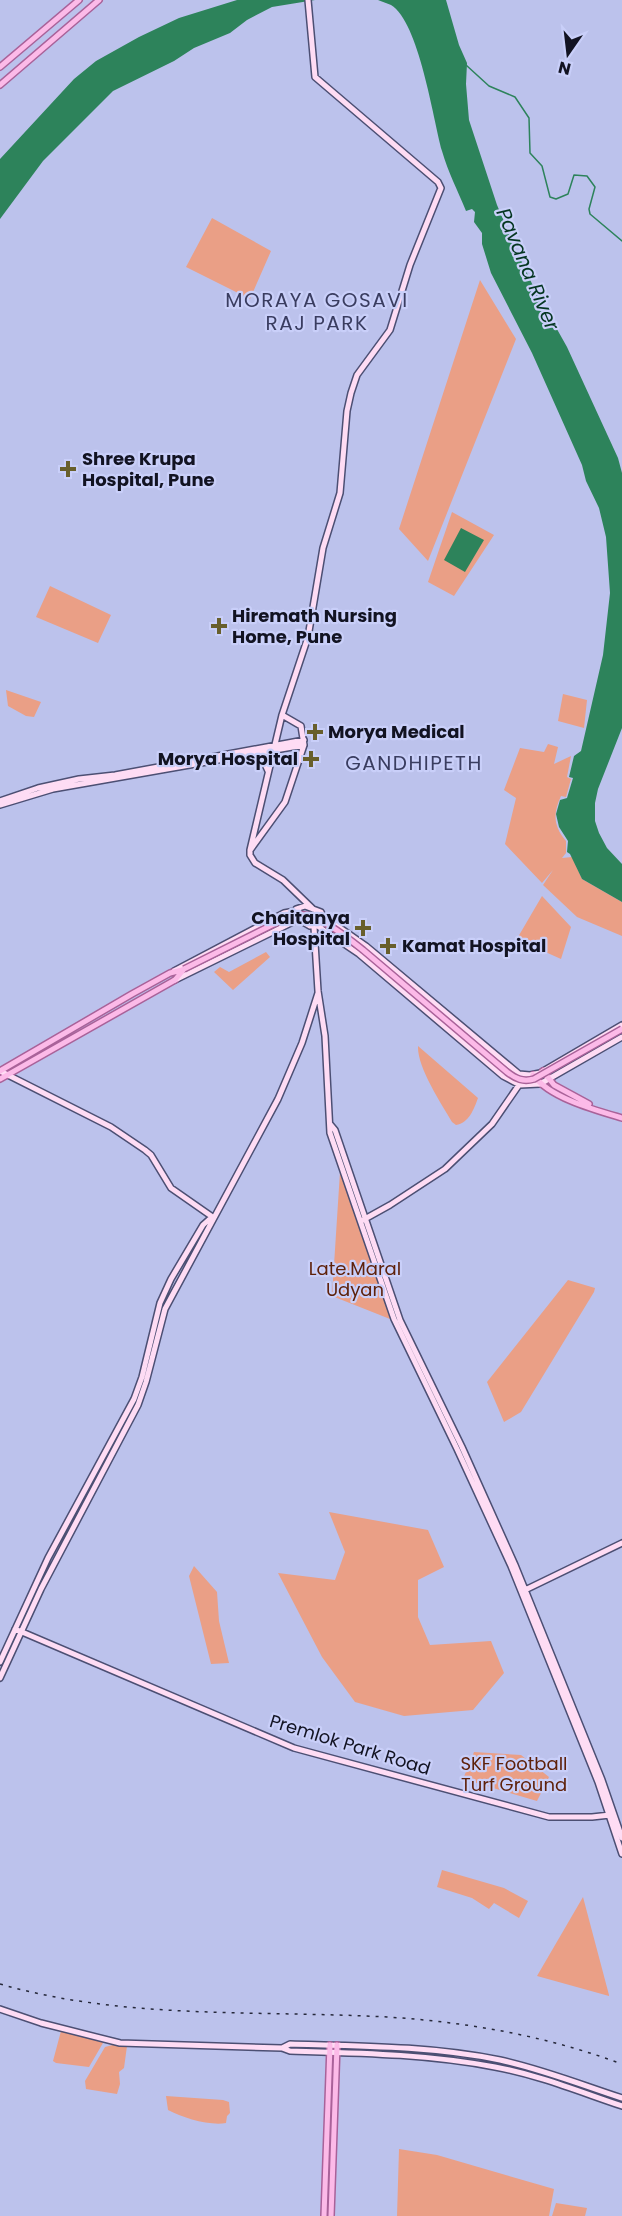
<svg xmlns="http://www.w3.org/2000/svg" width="622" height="2216" viewBox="0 0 622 2216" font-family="Poppins,sans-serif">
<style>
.green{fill:#ea9f86}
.water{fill:#2d835b}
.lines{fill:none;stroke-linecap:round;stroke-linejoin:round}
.stream{stroke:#2d835b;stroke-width:1.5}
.secondary-casing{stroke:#4c4f73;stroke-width:8}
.primary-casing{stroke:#a96299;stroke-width:8}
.secondary{stroke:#fedcf4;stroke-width:5}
.primary{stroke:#fcbae8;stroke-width:5}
.rail{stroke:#26283a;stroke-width:1.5;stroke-dasharray:3 6;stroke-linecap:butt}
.primary-bridge-casing{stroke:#a96299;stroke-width:8;stroke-linecap:butt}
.primary-bridge{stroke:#fcbae8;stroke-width:5}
.poi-dot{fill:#685f2c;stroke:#c9cff9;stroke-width:2}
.labels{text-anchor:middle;stroke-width:4.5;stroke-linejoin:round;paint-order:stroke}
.poi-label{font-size:18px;font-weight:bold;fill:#121322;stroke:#c9cff9;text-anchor:start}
.park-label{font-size:18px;fill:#5e210a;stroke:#c9cff9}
.street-label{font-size:18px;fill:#121322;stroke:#c9cff9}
.water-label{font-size:20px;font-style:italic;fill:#053621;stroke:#c9cff9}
.neighbourhood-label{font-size:20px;letter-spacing:1.5px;fill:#3a3d60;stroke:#c9cff9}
</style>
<rect width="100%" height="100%" fill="#bcc2ec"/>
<path class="green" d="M212 218 271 251 250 299 186 267Z
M480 280 516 339 428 561 399 529Z
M452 512 494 535 454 596 428 582Z
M50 586 111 615 98 643 36 617Z
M6 690 41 702 34 717 26 716 8 706Z
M563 694 587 700 584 728 558 721Z
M548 744 558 747 554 764 571 756 567 777 571 779 566 797 561 796C553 813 553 826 566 841V853L562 858 572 857 582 879 622 902V936L577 917 543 885 553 870 542 883 505 844 516 798 504 790 520 748 544 752Z
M542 896 571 927 561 959 532 946 518 937Z
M266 952 270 957 233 990 214 972 220 967 229 972Z
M418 1046 478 1098C474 1109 469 1123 456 1125L452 1122C441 1103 417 1067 418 1046Z
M340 1172 391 1317 390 1319 332 1296Z
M568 1280 595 1288 594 1292 521 1412 504 1422 487 1382Z
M329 1512 428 1530 444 1567 418 1580V1617L430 1645 491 1641 504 1673 473 1710 404 1716 355 1702 322 1657 278 1573 335 1580 345 1552Z
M194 1566 217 1592 219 1621 229 1663 211 1664 189 1576Z
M474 1752 521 1755 549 1777 537 1801 463 1779Z
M442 1870 504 1888 528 1901 519 1918 494 1903 489 1909 472 1898 437 1887Z
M583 1897 609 1995V1996L537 1976Z
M61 2031 101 2040 103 2043 89 2067 56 2063 53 2061Z
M120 2043 127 2046 124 2068 119 2072 120 2084 117 2094 86 2089 85 2081 105 2047Z
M166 2096 223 2100 229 2102 230 2113 227 2116 226 2123C210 2126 183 2118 168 2110Z
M399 2149 437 2155 554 2189 549 2216H397Z
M556 2203 587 2208 585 2216H552Z"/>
<path class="water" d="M237 0H315L272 7 247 20 230 33 194 48 174 61 113 91 43 161 0 219V159L74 79 96 61 139 37 179 18Z
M378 0H446L459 45 467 63 466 84 469 120 497 205 518 254 535 290 567 347 618 458 622 473V728L598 789 595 803V821L599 833 607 848 622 864V902L582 879 570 854 567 852 568 841 559 827 556 814 560 800 567 798 573 778 569 777 574 756 581 751 603 655 610 593 606 537 599 508 586 481 582 465 532 353 491 273 482 244V233L474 222 475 212 472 209 466 211C458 191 448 172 442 151 433 118 419 22 391 5 387 3 382 2 378 0Z
M461 528 484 540 465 572 444 560Z"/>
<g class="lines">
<path class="stream" d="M466 65 489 86 515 97 529 118 530 153 542 166 550 197 556 199 568 194 574 175 587 176 595 187 589 209 590 214 622 241"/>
<g class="secondary-casing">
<path id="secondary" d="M308 0 315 77 438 182 441 188 410 265 390 330 357 375 351 393 347 411 340 493 323 548 308 637 282 715 250 850V855L255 863 283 880 313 909
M252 756 264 762 268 771
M0 801 38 788 79 779 115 775 304 740
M0 805 53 789 304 745
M251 849 285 802 304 745 301 726 282 715
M305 906 321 912 324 919 321 926H310L296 918 294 913 296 909Z
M323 916 366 946 519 1074 530 1075 540 1073 622 1025
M314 927 318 991 325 1036 330 1133 394 1319 457 1449 511 1566 598 1782 622 1854
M319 927 359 954 503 1076 520 1085 540 1084 622 1037
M174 971 284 913 295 911
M175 980 297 920
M0 1071 111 1127 145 1150 151 1155 171 1188 214 1218
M330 1124 335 1130 400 1320 462 1447 515 1565 602 1780 622 1838
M363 1220 390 1205 445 1169 492 1124 521 1082
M523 1591 622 1543
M15 1629 294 1748 549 1817H592L610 1815
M0 1662 48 1558 134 1399 142 1377 160 1303 171 1279 203 1225 212 1217
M0 1678 41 1589 138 1405 146 1382 165 1309 278 1099 302 1043 318 993
M0 2009 41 2023 120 2043 282 2048 290 2051C359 2053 427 2054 495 2067 539 2075 580 2092 622 2106
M282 2048 290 2044C360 2046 431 2046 500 2060 542 2069 582 2085 622 2098"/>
</g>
<g class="primary-casing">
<path id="primary" d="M0 67 79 0
M0 85 99 0
M0 1071 132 994 170 973 182 970
M543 1071 554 1085 589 1104
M533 1075C550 1098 595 1110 622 1118
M0 1079 175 980 184 969
M324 2216 330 2045
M331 2216 337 2045"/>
</g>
<use href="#secondary" class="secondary"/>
<use href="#primary" class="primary"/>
<path class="rail" d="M0 1984C125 2020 259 2010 387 2017 468 2022 546 2036 622 2064"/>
<g class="primary-bridge-casing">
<path id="primary-bridge" d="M184 969 286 918C293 916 299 914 305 915 322 917 349 939 363 950L507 1072C516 1079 523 1082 534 1079L622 1029"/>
</g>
<use href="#primary-bridge" class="primary-bridge"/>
</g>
<g class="poi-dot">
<path d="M65 460h6v6h6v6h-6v6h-6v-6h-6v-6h6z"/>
<path d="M216 617h6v6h6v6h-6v6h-6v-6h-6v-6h6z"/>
<path d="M312 723h6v6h6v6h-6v6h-6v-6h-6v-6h6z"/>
<path d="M308 750h6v6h6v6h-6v6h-6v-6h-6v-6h6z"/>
<path d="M360 919h6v6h6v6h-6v6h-6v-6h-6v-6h6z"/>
<path d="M385 937h6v6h6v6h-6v6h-6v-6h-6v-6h6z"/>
</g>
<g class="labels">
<g class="poi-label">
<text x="82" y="465">Shree Krupa<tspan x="82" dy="21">Hospital, Pune</tspan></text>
<text x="232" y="622">Hiremath Nursing<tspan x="232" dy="21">Home, Pune</tspan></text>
<text x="328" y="738">Morya Medical</text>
<text x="298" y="765" text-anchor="end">Morya Hospital</text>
<text x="350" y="924" text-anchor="end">Chaitanya<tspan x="350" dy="21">Hospital</tspan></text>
<text x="402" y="952">Kamat Hospital</text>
</g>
<g class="park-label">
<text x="355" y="1275">Late.Maral<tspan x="355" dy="21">Udyan</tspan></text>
<text x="514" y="1770">SKF Football<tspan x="514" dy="21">Turf Ground</tspan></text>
</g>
<g class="street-label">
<text transform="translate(350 1745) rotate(17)" y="6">Premlok Park Road</text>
</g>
<g class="water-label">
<text transform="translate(528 269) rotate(67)" y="7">Pavana River</text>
</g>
<g class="neighbourhood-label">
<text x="317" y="307">MORAYA GOSAVI<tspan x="317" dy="23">RAJ PARK</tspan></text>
<text x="414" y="770">GANDHIPETH</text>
</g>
</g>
<g transform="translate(568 54) rotate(194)" stroke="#c9cff9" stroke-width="4.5" paint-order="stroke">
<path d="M0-4.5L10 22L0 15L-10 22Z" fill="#121322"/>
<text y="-9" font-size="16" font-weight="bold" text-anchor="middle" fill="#121322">N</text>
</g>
</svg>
